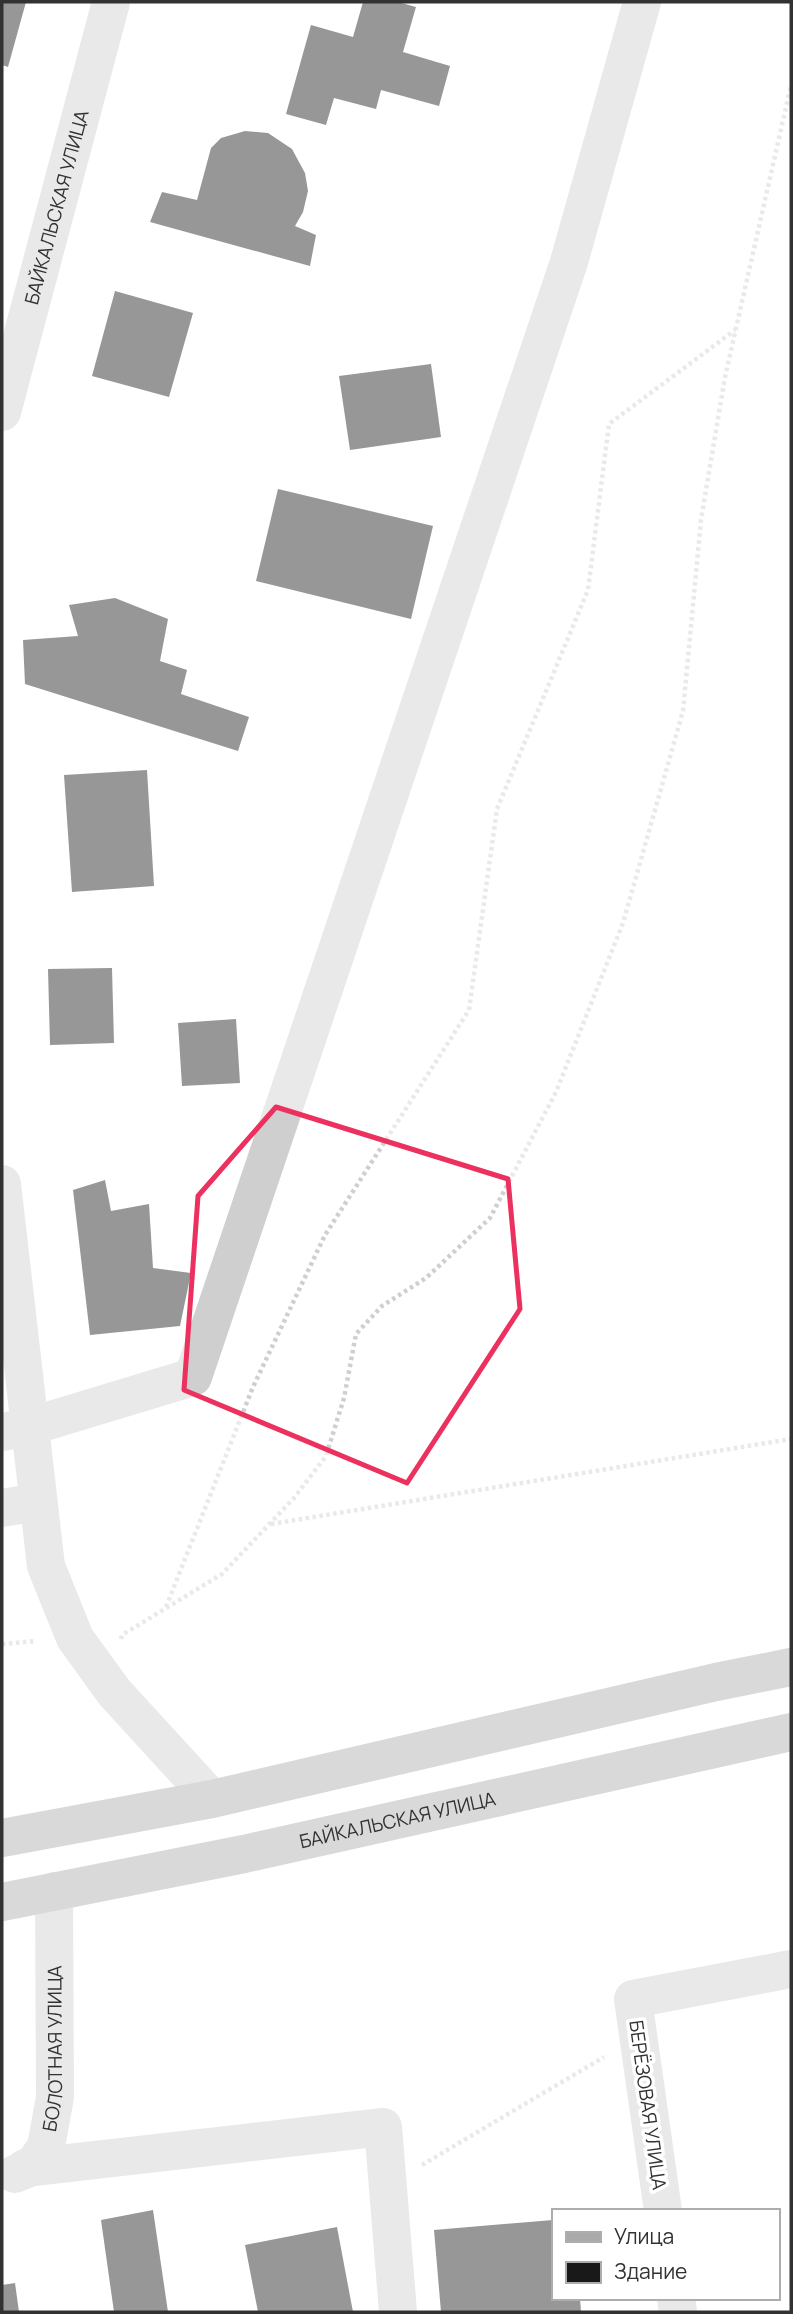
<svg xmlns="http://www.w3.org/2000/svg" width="793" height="2314" viewBox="0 0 793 2314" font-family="Manrope,sans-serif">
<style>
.building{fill:#191919}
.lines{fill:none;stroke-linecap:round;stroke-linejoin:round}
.path{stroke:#cfcfcf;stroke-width:4.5;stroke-dasharray:3.5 3.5;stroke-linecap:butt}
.minor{stroke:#cfcfcf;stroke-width:38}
.major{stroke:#aaa;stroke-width:38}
.marked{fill:none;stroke:#ec315e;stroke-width:5;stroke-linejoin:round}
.labels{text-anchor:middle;stroke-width:7;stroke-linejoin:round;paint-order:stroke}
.street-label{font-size:19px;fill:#323232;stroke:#fff}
</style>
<rect width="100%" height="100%" fill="#fff"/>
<path class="building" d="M2 2H26L8 67 2 65Z
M363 2H398L416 7 403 52 450 66 439 106 381 90 376 109 334 98 326 125 286 114 311 25 353 37Z
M245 131 268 133 292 149 305 173 308 191 303 212 295 226 316 235 310 266 150 222 162 192 197 200 211 148 221 138Z
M115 291 193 313 169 397 92 376Z
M431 364 441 437 350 450 339 376Z
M278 489 433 526 411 619 256 581Z
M115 598 168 619 160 661 187 670 181 694 249 717 238 751 25 684 23 640 78 636 69 605Z
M147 770 154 886 72 892 64 775Z
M112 968 114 1043 50 1045 48 969Z
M236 1019 240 1083 182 1086 178 1023Z
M105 1180 111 1211 149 1204 153 1268 191 1273 180 1326 90 1335 73 1190Z
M153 2210 168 2312H114L101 2220Z
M553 2220V2298H580L581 2312H441L434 2230Z
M337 2227 353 2312H258L245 2245Z
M15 2283 19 2312H2V2285Z"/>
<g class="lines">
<path class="path" d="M271 1524 791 1439
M166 1607 253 1387 325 1235 469 1010 497 809 588 590 609 424 735 330
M121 1639 122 1635 222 1574 294 1498 326 1456 344 1398 356 1334 382 1306 426 1278 490 1218 556 1092 623 923 683 711 701 520 725 377 791 85
M2 1644 36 1641
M422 2165 604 2057"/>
<g class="minor">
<path id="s1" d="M2 412 111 2"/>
<path d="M2 1184 46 1566 75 1638 114 1692 212 1799"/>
<path d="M2 1432 28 1427 193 1377 569 262 642 2"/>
<path d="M2 1508 38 1502"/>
<path d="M25 2168 383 2127 398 2312"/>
<path id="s2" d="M15 2174 32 2167 46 2147 55 2097 54 1891"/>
<path d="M663 2211 633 1999 791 1969"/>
<path d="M676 2298 678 2312"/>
</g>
<g class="major">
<path d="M2 1838 212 1799 716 1682 791 1667"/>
<path id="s3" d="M2 1902 244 1854 791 1732"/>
</g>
</g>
<path d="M0 0H793V2314H0ZM276 1107 508 1179 520 1309 407 1483 184 1390 198 1196Z" fill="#fff" fill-opacity=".55" fill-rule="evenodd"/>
<path class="marked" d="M276 1107 508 1179 520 1309 407 1483 184 1390 198 1196Z"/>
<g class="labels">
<g class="street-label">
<text dy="7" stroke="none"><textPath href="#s1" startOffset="212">БАЙКАЛЬСКАЯ УЛИЦА</textPath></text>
<text dy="7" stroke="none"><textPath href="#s3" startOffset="404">БАЙКАЛЬСКАЯ УЛИЦА</textPath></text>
<text dy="7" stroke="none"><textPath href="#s2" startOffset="142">БОЛОТНАЯ УЛИЦА</textPath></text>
<text transform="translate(648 2105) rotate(82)" y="7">БЕРЁЗОВАЯ УЛИЦА</text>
</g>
</g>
<rect width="793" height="2314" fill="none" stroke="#323232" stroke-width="7"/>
<rect x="552" y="2209" width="228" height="91" fill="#ffffff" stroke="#adadad" stroke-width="2"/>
<rect x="566" y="2232" width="35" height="10" fill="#aaaaaa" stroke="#adadad" stroke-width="2"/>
<text x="614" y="2244" font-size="21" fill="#323232">Улица</text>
<rect x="566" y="2262" width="35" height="21" fill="#191919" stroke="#adadad" stroke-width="2"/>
<text x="614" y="2279" font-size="21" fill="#323232">Здание</text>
</svg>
